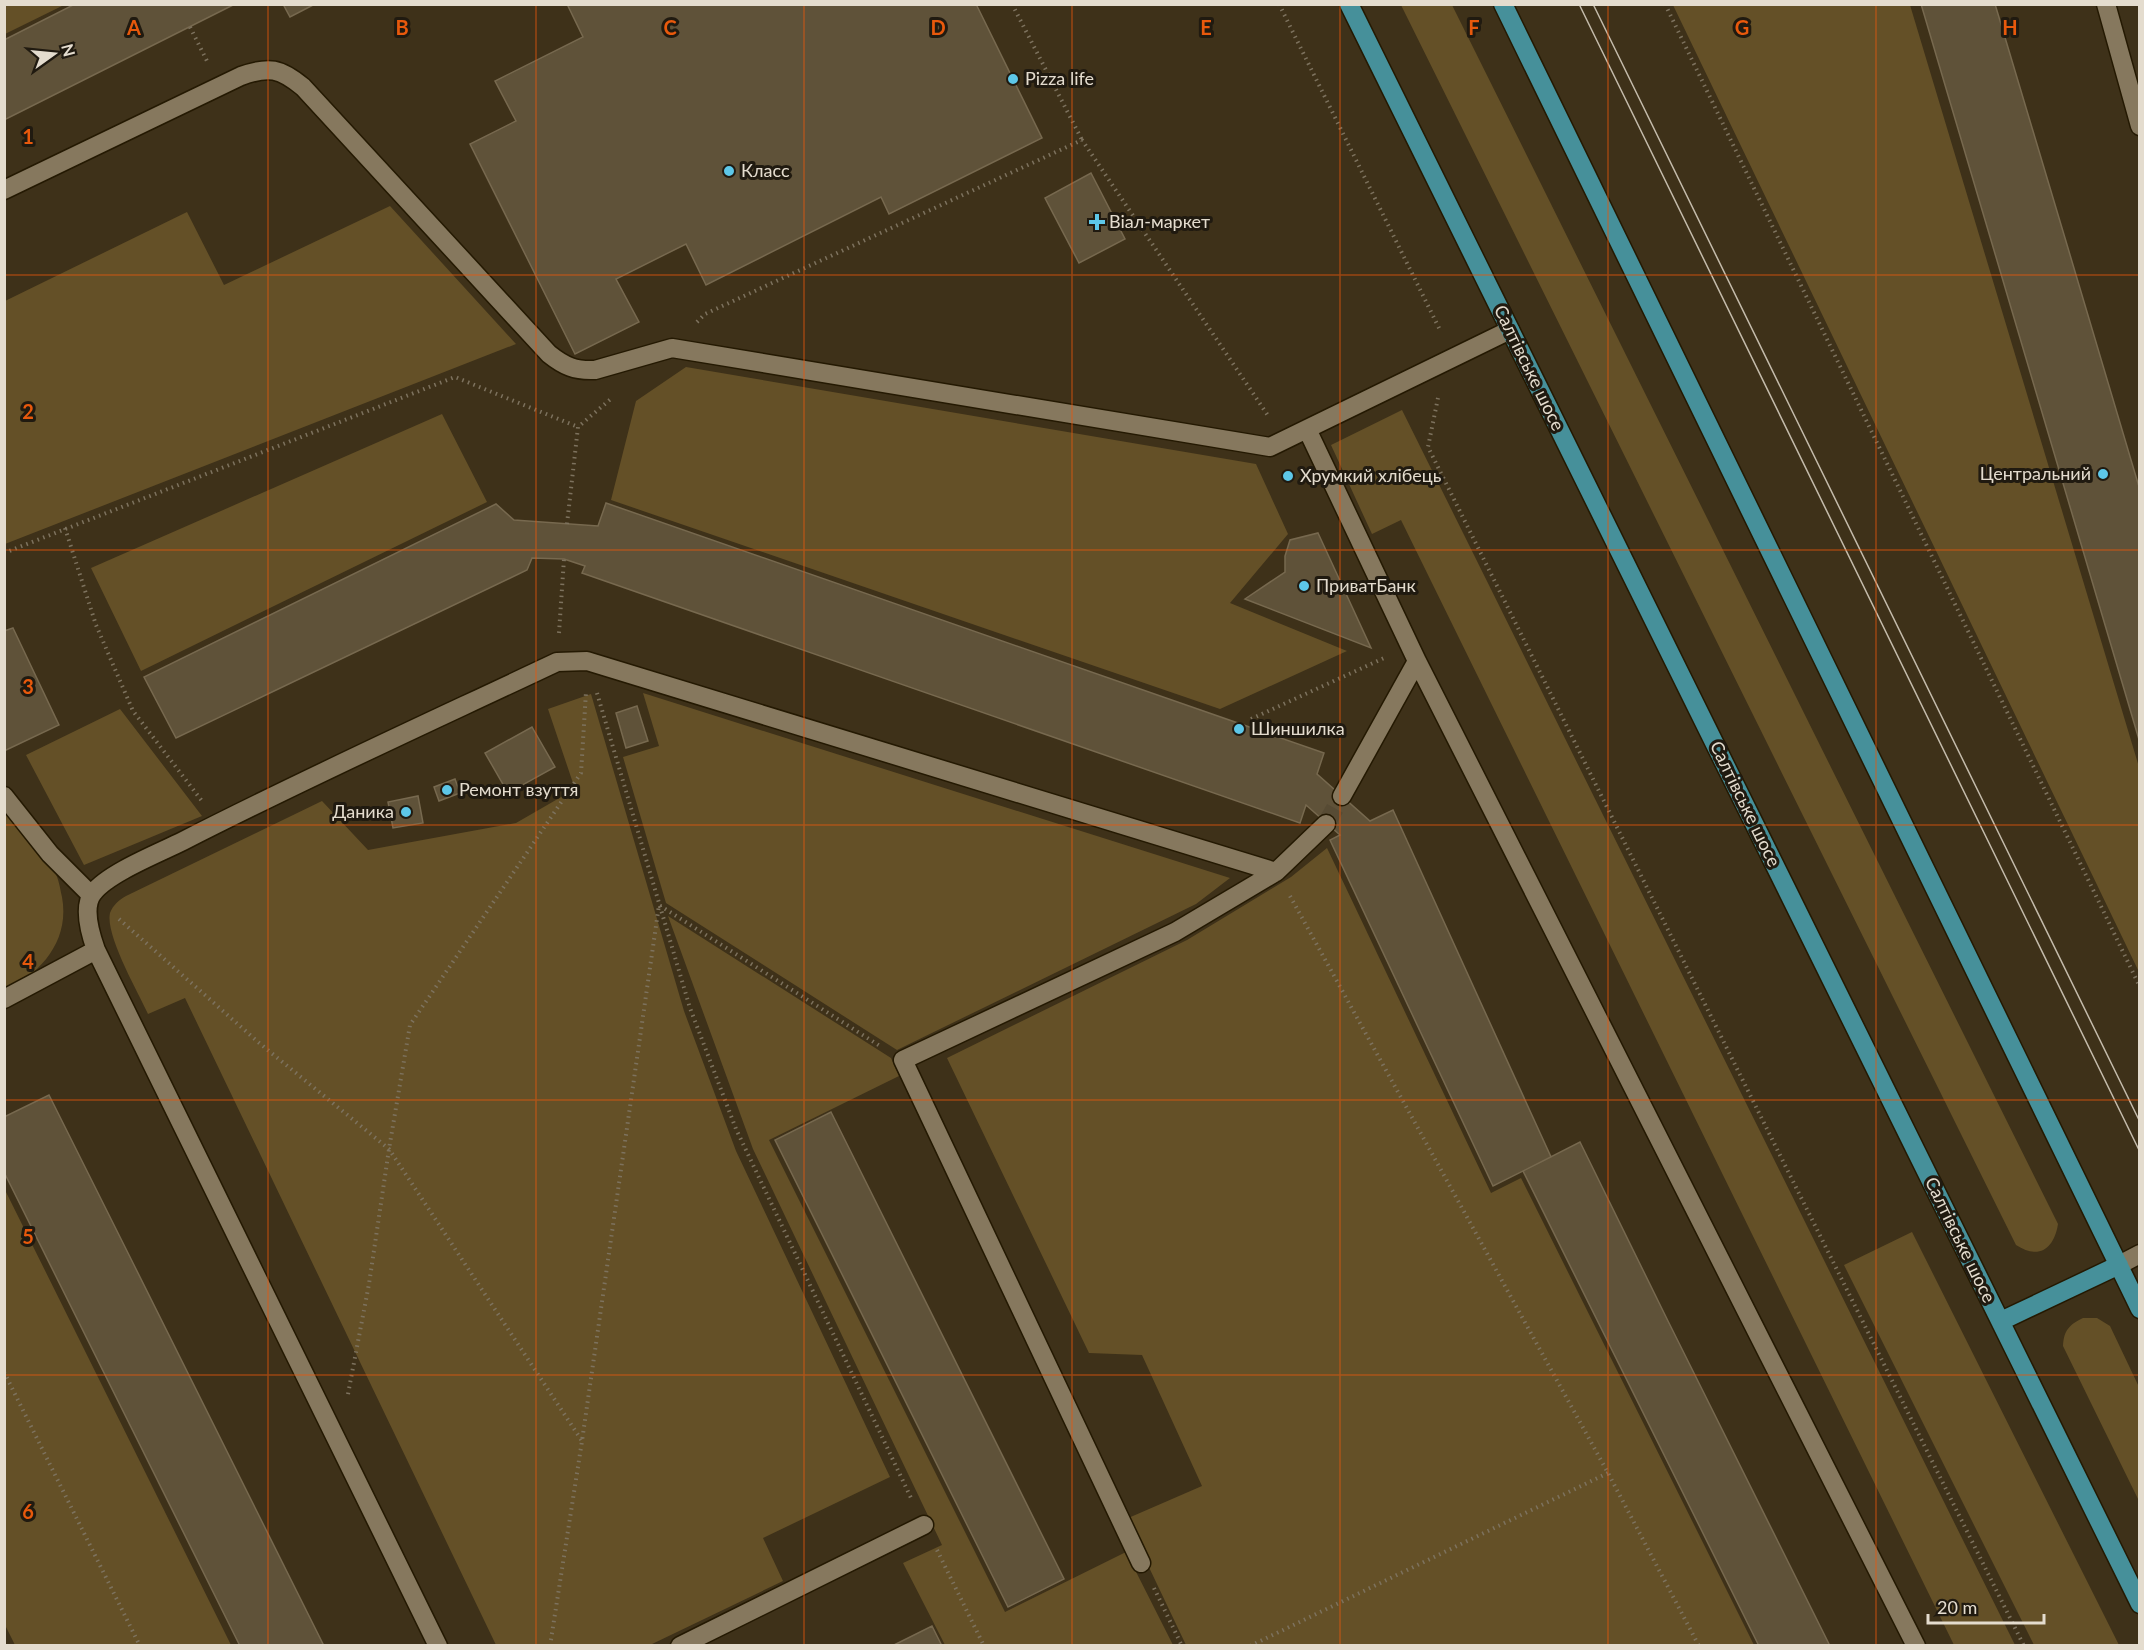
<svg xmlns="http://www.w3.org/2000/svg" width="2144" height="1650" viewBox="0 0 2144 1650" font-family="Lato,sans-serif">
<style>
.green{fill:#645027}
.building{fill:#5f5239;stroke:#77694f;stroke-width:1.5}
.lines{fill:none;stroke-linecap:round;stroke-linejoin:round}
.minor-tunnel{stroke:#574b34;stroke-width:18;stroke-dasharray:18 9;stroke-linecap:butt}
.minor-casing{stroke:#241902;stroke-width:21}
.major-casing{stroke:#241902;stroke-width:21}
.path{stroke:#7d725e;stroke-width:4;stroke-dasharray:1.5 4.5;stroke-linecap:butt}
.minor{stroke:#86785e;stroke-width:18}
.major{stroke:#46909a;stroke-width:18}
.tram{stroke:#c4bbab;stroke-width:1.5}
.grid{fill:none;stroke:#e8590c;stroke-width:1.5;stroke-opacity:0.55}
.poi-dot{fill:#5dc7e8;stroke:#201a10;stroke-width:2}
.labels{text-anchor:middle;stroke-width:6;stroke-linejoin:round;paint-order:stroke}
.poi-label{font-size:18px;fill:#e4dcce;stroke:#201a10;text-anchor:start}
.street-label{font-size:18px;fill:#e4dcce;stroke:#201a10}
.grid-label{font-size:20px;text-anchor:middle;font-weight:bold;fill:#e8590c;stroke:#201a10;stroke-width:6;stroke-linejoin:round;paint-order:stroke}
</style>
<rect width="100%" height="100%" fill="#3e3119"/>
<path class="green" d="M5 4H64V5L5 34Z
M1401 5H1452L2058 1224C2054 1249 2039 1260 2016 1245Z
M1673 5H1910L2139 767V972Z
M390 206 516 344 5 544V301L187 212 224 285Z
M686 367 1256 464 1288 534 1230 603 1347 651 1220 709 611 500 636 401Z
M1402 410 2015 1645H1954L1401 520 1372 534 1331 445Z
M442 414 487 502 141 671 91 568Z
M643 693 1230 878 1196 904 897 1050 666 903 623 757 659 746Z
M591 694 684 1011 736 1151 890 1477 763 1538 783 1581 650 1645H496L185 998 148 1014C138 992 105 935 110 913 113 905 119 900 126 896L322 801 368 850 516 823 575 789 548 709Z
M120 709 202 816 84 865 26 755Z
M4 810C21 830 39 849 54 871 59 878 60 889 62 897 70 941 41 973 4 992Z
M1327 848 1491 1193 1521 1178 1754 1645H1186L1126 1519 1202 1486 1142 1355 1089 1353 947 1058 1187 940 1291 877Z
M668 916 891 1058 899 1076 769 1140 1005 1612 1126 1552 1173 1645H945L903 1563 942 1545 753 1149Z
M5 1190 231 1645H15L4 1623Z
M1912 1232 2119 1645H2034L1844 1265Z
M2083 1318H2097L2110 1326 2139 1387V1501L2063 1346C2064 1330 2069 1325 2083 1318Z"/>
<path class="building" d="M75 4H235L4 120V40Z
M283 4H315L290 17Z
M567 4H976L1042 138 889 214 881 197 706 285 686 244 616 279 639 322 575 354 470 144 516 121 495 81 583 37Z
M1921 4H1995L2065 238 2140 490V743Z
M1091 173 1125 239 1079 263 1045 198Z
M606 503 1324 753 1317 774 1370 821 1393 810 1551 1157 1493 1186 1330 840 1340 835 1306 805 1300 823 582 573 585 566 564 559 532 558 527 570 176 738 144 677 496 504 514 520 598 526Z
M1318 533 1371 648 1245 599 1285 572V556L1290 540Z
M13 628 59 725 4 751V631Z
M637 706 648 741 626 748 616 713Z
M532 727 555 767 508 793 485 753Z
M455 779 460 793 439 801 434 787Z
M418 796 423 823 393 828 388 802Z
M49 1095 133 1263 324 1646H240L4 1172V1117Z
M831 1112 1064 1579 1008 1607 775 1140Z
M1580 1142 1668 1321 1830 1646H1759L1523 1171Z
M932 1626 942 1646H892Z"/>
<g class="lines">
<path class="minor-tunnel" d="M1326 824 1342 796"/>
<g class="minor-casing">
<path id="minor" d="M2106 4 2140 126
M4 190 241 76C269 66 280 68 303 87L549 354C564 366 575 371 595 370L672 348 1270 447 1510 330
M1307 429 1417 661 1342 796
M1417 661 1916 1646
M4 796 50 854 91 895
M96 950C91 936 82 907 93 893 108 873 159 853 183 841 306 778 432 721 557 662L587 661 1276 872 1326 824
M4 999 96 950 438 1646
M2119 1265 2140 1254
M1141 1563 903 1060 1175 932 1276 872
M680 1646 924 1525"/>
</g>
<g class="major-casing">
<path id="major" d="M1349 4 2140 1604
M1503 4 2140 1309
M2001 1321 2119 1265"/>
</g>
<path class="path" d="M1012 4 1082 140
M1279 4 1441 332
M1665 4 2140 987
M190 27 207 61
M697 322 705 314 1082 140 1269 417
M1438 398 1428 447 2024 1646
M567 524 578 427 613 397
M65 528 96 625 133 711 202 801
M4 553 455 377 578 427
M559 633 564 559
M597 693 690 1008 736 1129 912 1500
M1251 719 1384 658
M1290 896 1608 1473 1699 1646
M119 919 258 1042 389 1149 582 1441
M4 1372 140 1646
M348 1394 369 1284 389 1149 410 1025 581 773 586 692
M937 1550 984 1646
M1154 1588 1182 1646
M550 1646 582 1441 659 905 880 1046
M1250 1646 1608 1473"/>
<use href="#minor" class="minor"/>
<use href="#major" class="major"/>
<path class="tram" d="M1579 4 2140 1152
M1593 4 2140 1122"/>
</g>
<path class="grid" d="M268 4V1646M536 4V1646M804 4V1646M1072 4V1646M1340 4V1646M1608 4V1646M1876 4V1646M4 275H2140M4 550H2140M4 825H2140M4 1100H2140M4 1375H2140"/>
<g class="poi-dot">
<circle cx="1013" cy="79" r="6"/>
<circle cx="729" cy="171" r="6"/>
<path d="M1094 213h6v6h6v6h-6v6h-6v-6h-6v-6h6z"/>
<circle cx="2103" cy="474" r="6"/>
<circle cx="1288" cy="476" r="6"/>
<circle cx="1304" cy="586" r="6"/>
<circle cx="1239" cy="729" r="6"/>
<circle cx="447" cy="790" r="6"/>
<circle cx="406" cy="812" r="6"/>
</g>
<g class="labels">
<g class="poi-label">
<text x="1025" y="85">Pizza life</text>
<text x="741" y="177">Класс</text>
<text x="1109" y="228">Віал-маркет</text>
<text x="2091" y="480" text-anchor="end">Центральний</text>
<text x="1300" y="482">Хрумкий хлібець</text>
<text x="1316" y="592">ПриватБанк</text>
<text x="1251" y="735">Шиншилка</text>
<text x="459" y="796">Ремонт взуття</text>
<text x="394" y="818" text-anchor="end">Даника</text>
</g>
<g class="street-label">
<text transform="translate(1529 368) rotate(64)" y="6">Салтівське шосе</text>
<text transform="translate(1745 804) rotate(64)" y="6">Салтівське шосе</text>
<text transform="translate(1960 1240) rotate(64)" y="6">Салтівське шосе</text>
</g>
</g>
<g class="grid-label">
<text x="134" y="35">A</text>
<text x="402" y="35">B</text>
<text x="670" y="35">C</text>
<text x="938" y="35">D</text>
<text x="1206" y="35">E</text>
<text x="1474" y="35">F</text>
<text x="1742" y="35">G</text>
<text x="2010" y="35">H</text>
<text x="28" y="144">1</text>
<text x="28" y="419">2</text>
<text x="28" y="694">3</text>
<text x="28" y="969">4</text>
<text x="28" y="1244">5</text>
<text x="28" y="1519">6</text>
</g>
<rect width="2144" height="1650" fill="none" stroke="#e4dcce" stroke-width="12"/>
<g transform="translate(54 54) rotate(75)" stroke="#201a10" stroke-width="4.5" paint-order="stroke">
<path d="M0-4.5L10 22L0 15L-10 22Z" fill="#e4dcce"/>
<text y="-9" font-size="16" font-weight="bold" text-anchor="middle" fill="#e4dcce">N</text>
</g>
<path d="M1928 1614v9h116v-9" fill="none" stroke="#e4dcce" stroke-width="3"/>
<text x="1937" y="1614" font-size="18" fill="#e4dcce" stroke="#201a10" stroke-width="4.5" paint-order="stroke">20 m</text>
</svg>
